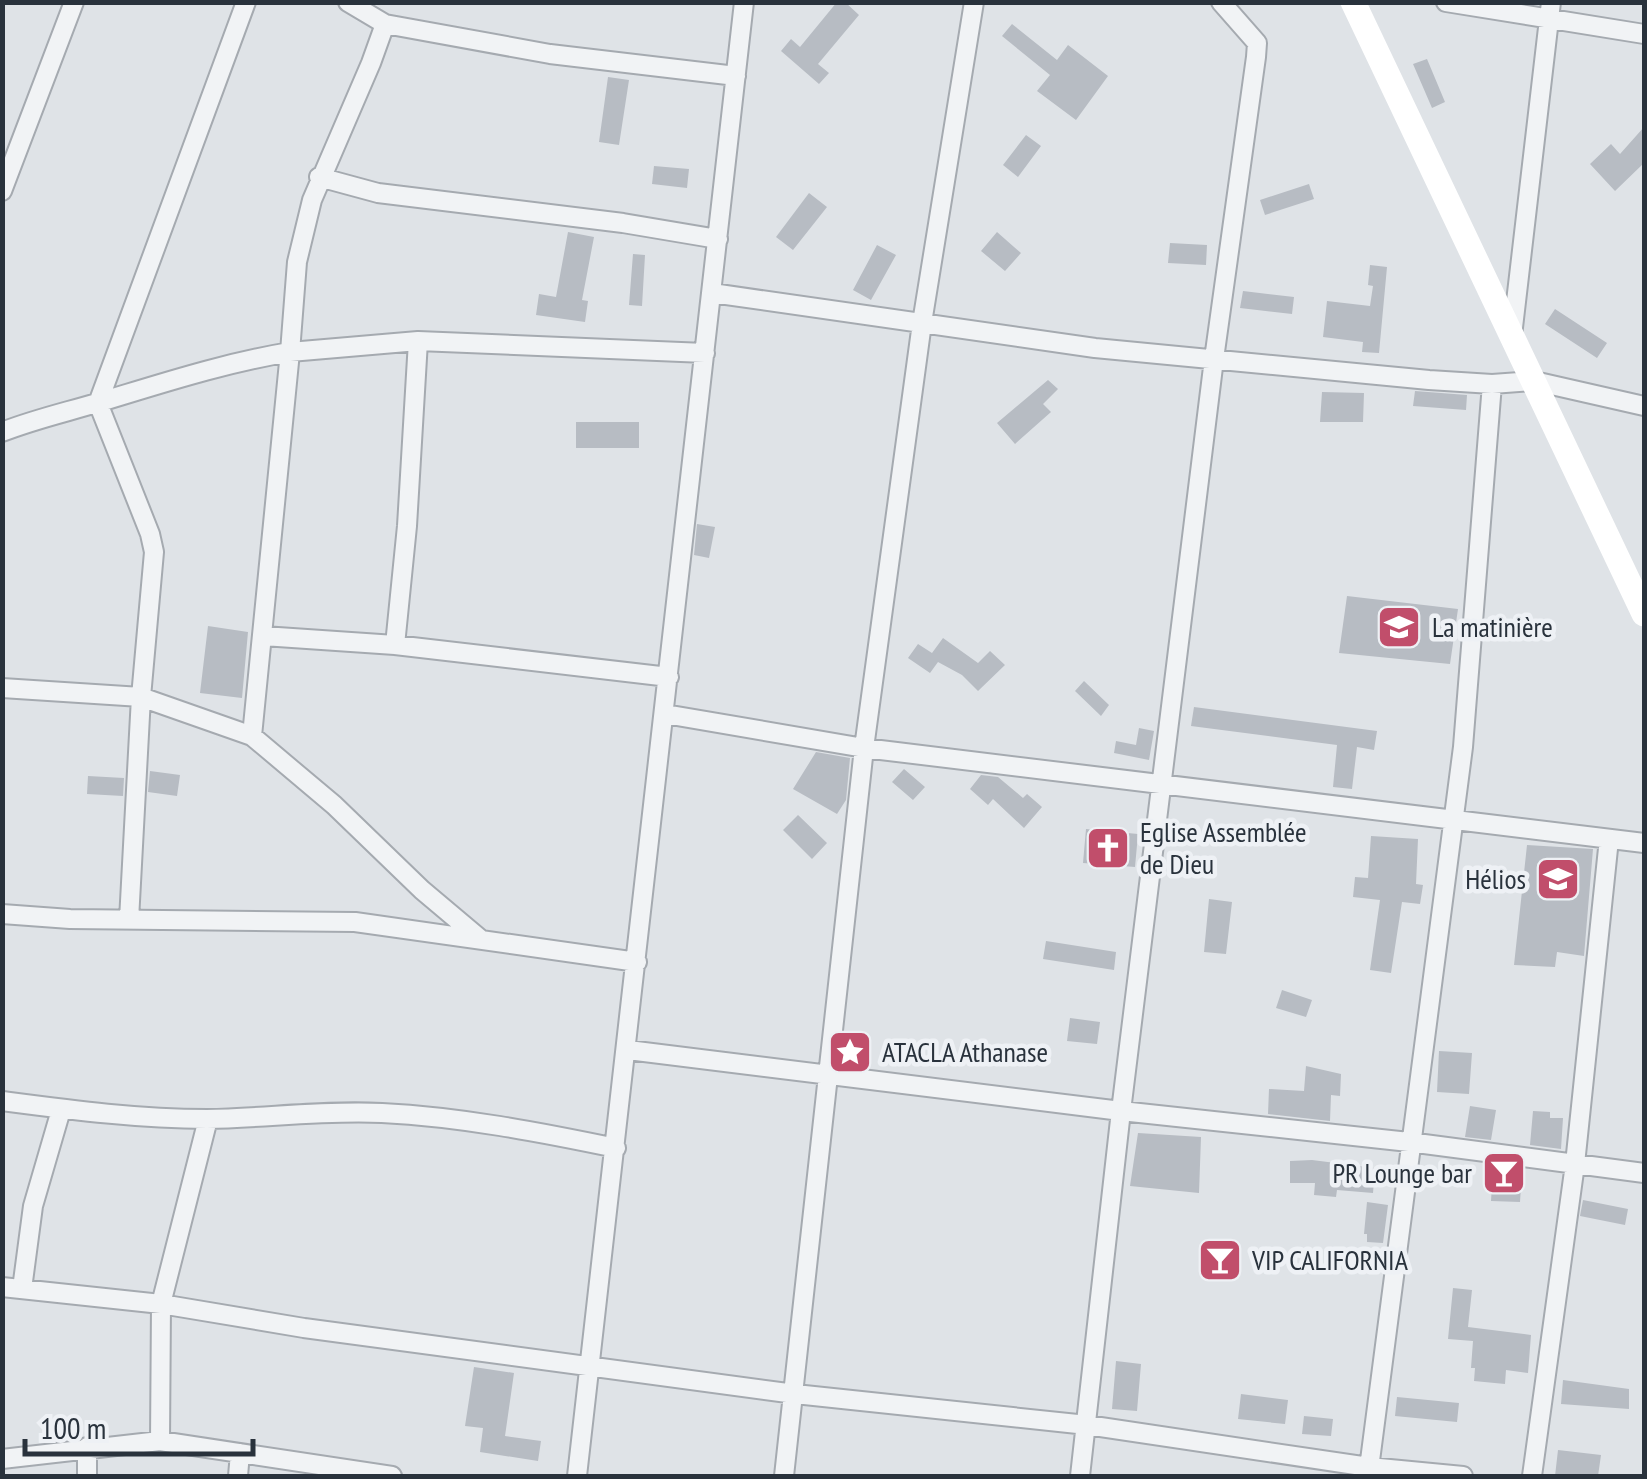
<svg xmlns="http://www.w3.org/2000/svg" width="1647" height="1479" viewBox="0 0 1647 1479" font-family="'PT Sans Narrow',sans-serif">
<style>
.building{fill:#b7bcc3}
.lines{fill:none;stroke-linecap:round;stroke-linejoin:round}
.street-casing{stroke:#a5aab0;stroke-width:22}
.street{stroke:#f1f3f5;stroke-width:18}
.secondary{stroke:#fff;stroke-width:25}
.labels{text-anchor:middle;stroke-width:9;stroke-linejoin:round;paint-order:stroke}
.poi-label{font-size:28px;fill:#29323c;stroke:#eef1f5;text-anchor:start}
</style>
<rect width="100%" height="100%" fill="#dfe3e7"/>
<path class="building" d="M837 2H845L859 15 818 64 829 73 819 84 781 51 791 39 800 47Z
M1012 24 1057 60 1068 45 1108 76 1076 120 1037 91 1050 75 1002 36Z
M1427 59 1445 102 1432 108 1413 64Z
M608 77 629 80 619 145 599 142Z
M1644 127V163L1615 191 1590 164 1611 144 1620 154Z
M1026 135 1041 146 1018 177 1003 165Z
M654 166 689 169 687 188 652 184Z
M1309 184 1314 199 1265 215 1260 200Z
M809 193 827 207 793 250 776 237Z
M568 232 594 237 582 300 588 301 585 322 536 315 539 294 556 297Z
M997 232 1021 253 1005 271 981 251Z
M1170 243 1207 245 1206 265 1168 263Z
M877 245 896 255 871 300 853 290Z
M633 254 645 255 642 306 629 305Z
M1370 265 1387 267 1379 353 1362 352 1363 342 1323 337 1327 301 1370 306 1373 286 1368 285Z
M1243 291 1294 297 1292 314 1240 308Z
M1555 309 1607 343 1597 358 1545 324Z
M1048 380 1058 389 1043 404 1051 412 1015 444 997 423Z
M1415 391 1467 395 1466 410 1413 406Z
M1322 392 1364 393 1363 422H1320Z
M576 422H639V448H576Z
M697 524 715 527 709 558 694 555Z
M1347 596 1458 609 1450 664 1339 653Z
M208 626 248 632 242 698 200 693Z
M943 638 978 663 990 651 1005 665 978 691 962 675 938 662 930 673 908 658 918 644 932 653Z
M1084 681 1109 705 1101 716 1075 691Z
M1194 707 1377 731 1374 750 1357 747 1352 789 1333 787 1337 745 1191 726Z
M1139 728 1154 731 1149 760 1114 753 1116 741 1136 745Z
M816 752 850 758 846 800 837 814 793 789Z
M904 769 925 787 913 800 892 782Z
M150 771 180 775 177 796 148 792Z
M981 775 998 777 1023 798 1027 794 1042 807 1024 828 993 799 988 805 970 789Z
M88 776 124 778 123 796 87 794Z
M798 815 827 843 812 859 783 830Z
M1086 829 1138 834 1135 867 1083 863Z
M1371 836 1418 839 1416 884 1423 885 1420 904 1402 902 1391 973 1370 970 1380 900 1353 897 1355 877 1368 878Z
M1527 845 1593 849 1584 956 1557 952 1555 967 1514 965Z
M1209 899 1232 902 1226 954 1204 952Z
M1046 941 1116 952 1114 970 1043 959Z
M1282 990 1312 1000 1306 1017 1276 1008Z
M1070 1018 1100 1022 1097 1044 1067 1041Z
M1439 1051 1472 1053 1469 1094 1437 1092Z
M1306 1066 1341 1074 1340 1096 1331 1095 1330 1121 1268 1114 1269 1089 1304 1091Z
M1470 1106 1496 1110 1491 1140 1465 1137Z
M1533 1111 1550 1112V1118H1563L1561 1149 1530 1145Z
M1138 1133 1201 1137 1199 1193 1130 1186Z
M1312 1160 1375 1168 1373 1193 1337 1190 1336 1197 1314 1195 1315 1183H1290V1161Z
M1493 1168 1522 1170 1520 1202 1491 1201Z
M1583 1200 1628 1209 1625 1225 1580 1216Z
M1367 1202 1388 1205 1383 1243 1367 1242V1234H1364Z
M1453 1288 1472 1290 1468 1327 1531 1335 1528 1373 1506 1370 1505 1384 1474 1381 1475 1368H1471L1473 1341 1448 1339Z
M1116 1361 1141 1364 1137 1411 1112 1409Z
M474 1367 514 1373 505 1436 541 1441 538 1461 480 1452 483 1428 465 1426Z
M1563 1380 1629 1389V1409L1561 1404Z
M1241 1394 1288 1400 1285 1424 1238 1419Z
M1397 1397 1459 1403 1457 1422 1395 1416Z
M1304 1416 1333 1419 1331 1436 1302 1434Z
M1558 1450 1601 1455 1598 1476H1555Z"/>
<g class="lines">
<g class="street-casing">
<path id="street" d="M348 2 385 24 550 54 736 76
M1446 2 1644 34
M385 24 371 63 312 200 297 262 290 352 418 341 407 526 395 645 669 677
M319 177 378 193 623 223 718 239
M2 191 74 2
M712 293 1095 348 1429 380 1492 384 1534 381 1644 406
M1512 336 1551 2
M418 341 705 353
M2 432C35 419 67 412 100 402 163 383 224 363 290 352L252 736
M263 636 395 645
M2 688 141 697 154 552 150 534 98 403 246 2
M665 714 864 748 1644 843
M2 914 70 919 355 922 637 962
M129 920 141 697 252 736 334 805 422 890 479 938
M628 1050 1121 1111 1409 1142 1644 1173
M2 1101C71 1110 138 1119 207 1119 266 1118 324 1110 382 1113 461 1117 539 1132 616 1148
M2 1287 161 1304 304 1328 795 1394 1087 1425 1369 1467 1463 1476
M22 1289 33 1206 61 1110
M160 1441 161 1304 208 1119
M87 1447V1476
M2 1459 160 1441 392 1476
M238 1476 240 1453
M577 1476 744 2
M784 1476 864 748 922 323 974 2
M1080 1476 1121 1111 1214 359 1256 57 1257 43 1221 2
M1368 1476 1463 747 1492 384
M1532 1476 1575 1164 1609 839"/>
</g>
<use href="#street" class="street"/>
<path class="secondary" d="M1353 2 1644 614"/>
</g>
<defs>
<g id="school-square" transform="scale(2.25)"><rect x="-9" y="-9" width="18" height="18" rx="4" fill="#c14e6b" stroke="#eef1f5"/><path d="M0-5L7-2L0 1L-7-2ZM-4 1L0 2.5L4 1V4Q0 6-4 4Z" fill="#fff"/></g>
<g id="church-square" transform="scale(2.25)"><rect x="-9" y="-9" width="18" height="18" rx="4" fill="#c14e6b" stroke="#eef1f5"/><path d="M-1.2-6h2.4v3.5h3.3v2.4h-3.3V6h-2.4V-.1h-3.3v-2.4h3.3Z" fill="#fff"/></g>
<g id="sight-square" transform="scale(2.25)"><rect x="-9" y="-9" width="18" height="18" rx="4" fill="#c14e6b" stroke="#eef1f5"/><path d="M0-6L1.8-2.2L6-1.7L2.9 1.2L3.7 5.4L0 3.3L-3.7 5.4L-2.9 1.2L-6-1.7L-1.8-2.2Z" fill="#fff"/></g>
<g id="bar-square" transform="scale(2.25)"><rect x="-9" y="-9" width="18" height="18" rx="4" fill="#c14e6b" stroke="#eef1f5"/><path d="M-6-5H6L.8 .8V4.5H3.5V6h-7V4.5H-.8V.8Z" fill="#fff"/></g>
</defs>
<g fill-rule="evenodd">
<use href="#school-square" x="1399" y="627"/>
<use href="#church-square" x="1108" y="848"/>
<use href="#school-square" x="1558" y="879"/>
<use href="#sight-square" x="850" y="1052"/>
<use href="#bar-square" x="1504" y="1173"/>
<use href="#bar-square" x="1220" y="1260"/>
</g>
<g class="labels">
<g class="poi-label">
<text x="1432" y="637">La matinière</text>
<text x="1140" y="842">Eglise Assemblée<tspan x="1140" dy="32">de Dieu</tspan></text>
<text x="1526" y="889" text-anchor="end">Hélios</text>
<text x="882" y="1062">ATACLA Athanase</text>
<text x="1472" y="1183" text-anchor="end">PR Lounge bar</text>
<text x="1252" y="1270">VIP CALIFORNIA</text>
</g>
</g>
<rect width="1647" height="1479" fill="none" stroke="#29323c" stroke-width="10"/>
<path d="M25 1439v15h228v-15" fill="none" stroke="#29323c" stroke-width="5"/>
<text x="40" y="1439" font-size="30" fill="#29323c" stroke="#eef1f5" stroke-width="8" paint-order="stroke">100 m</text>
</svg>
